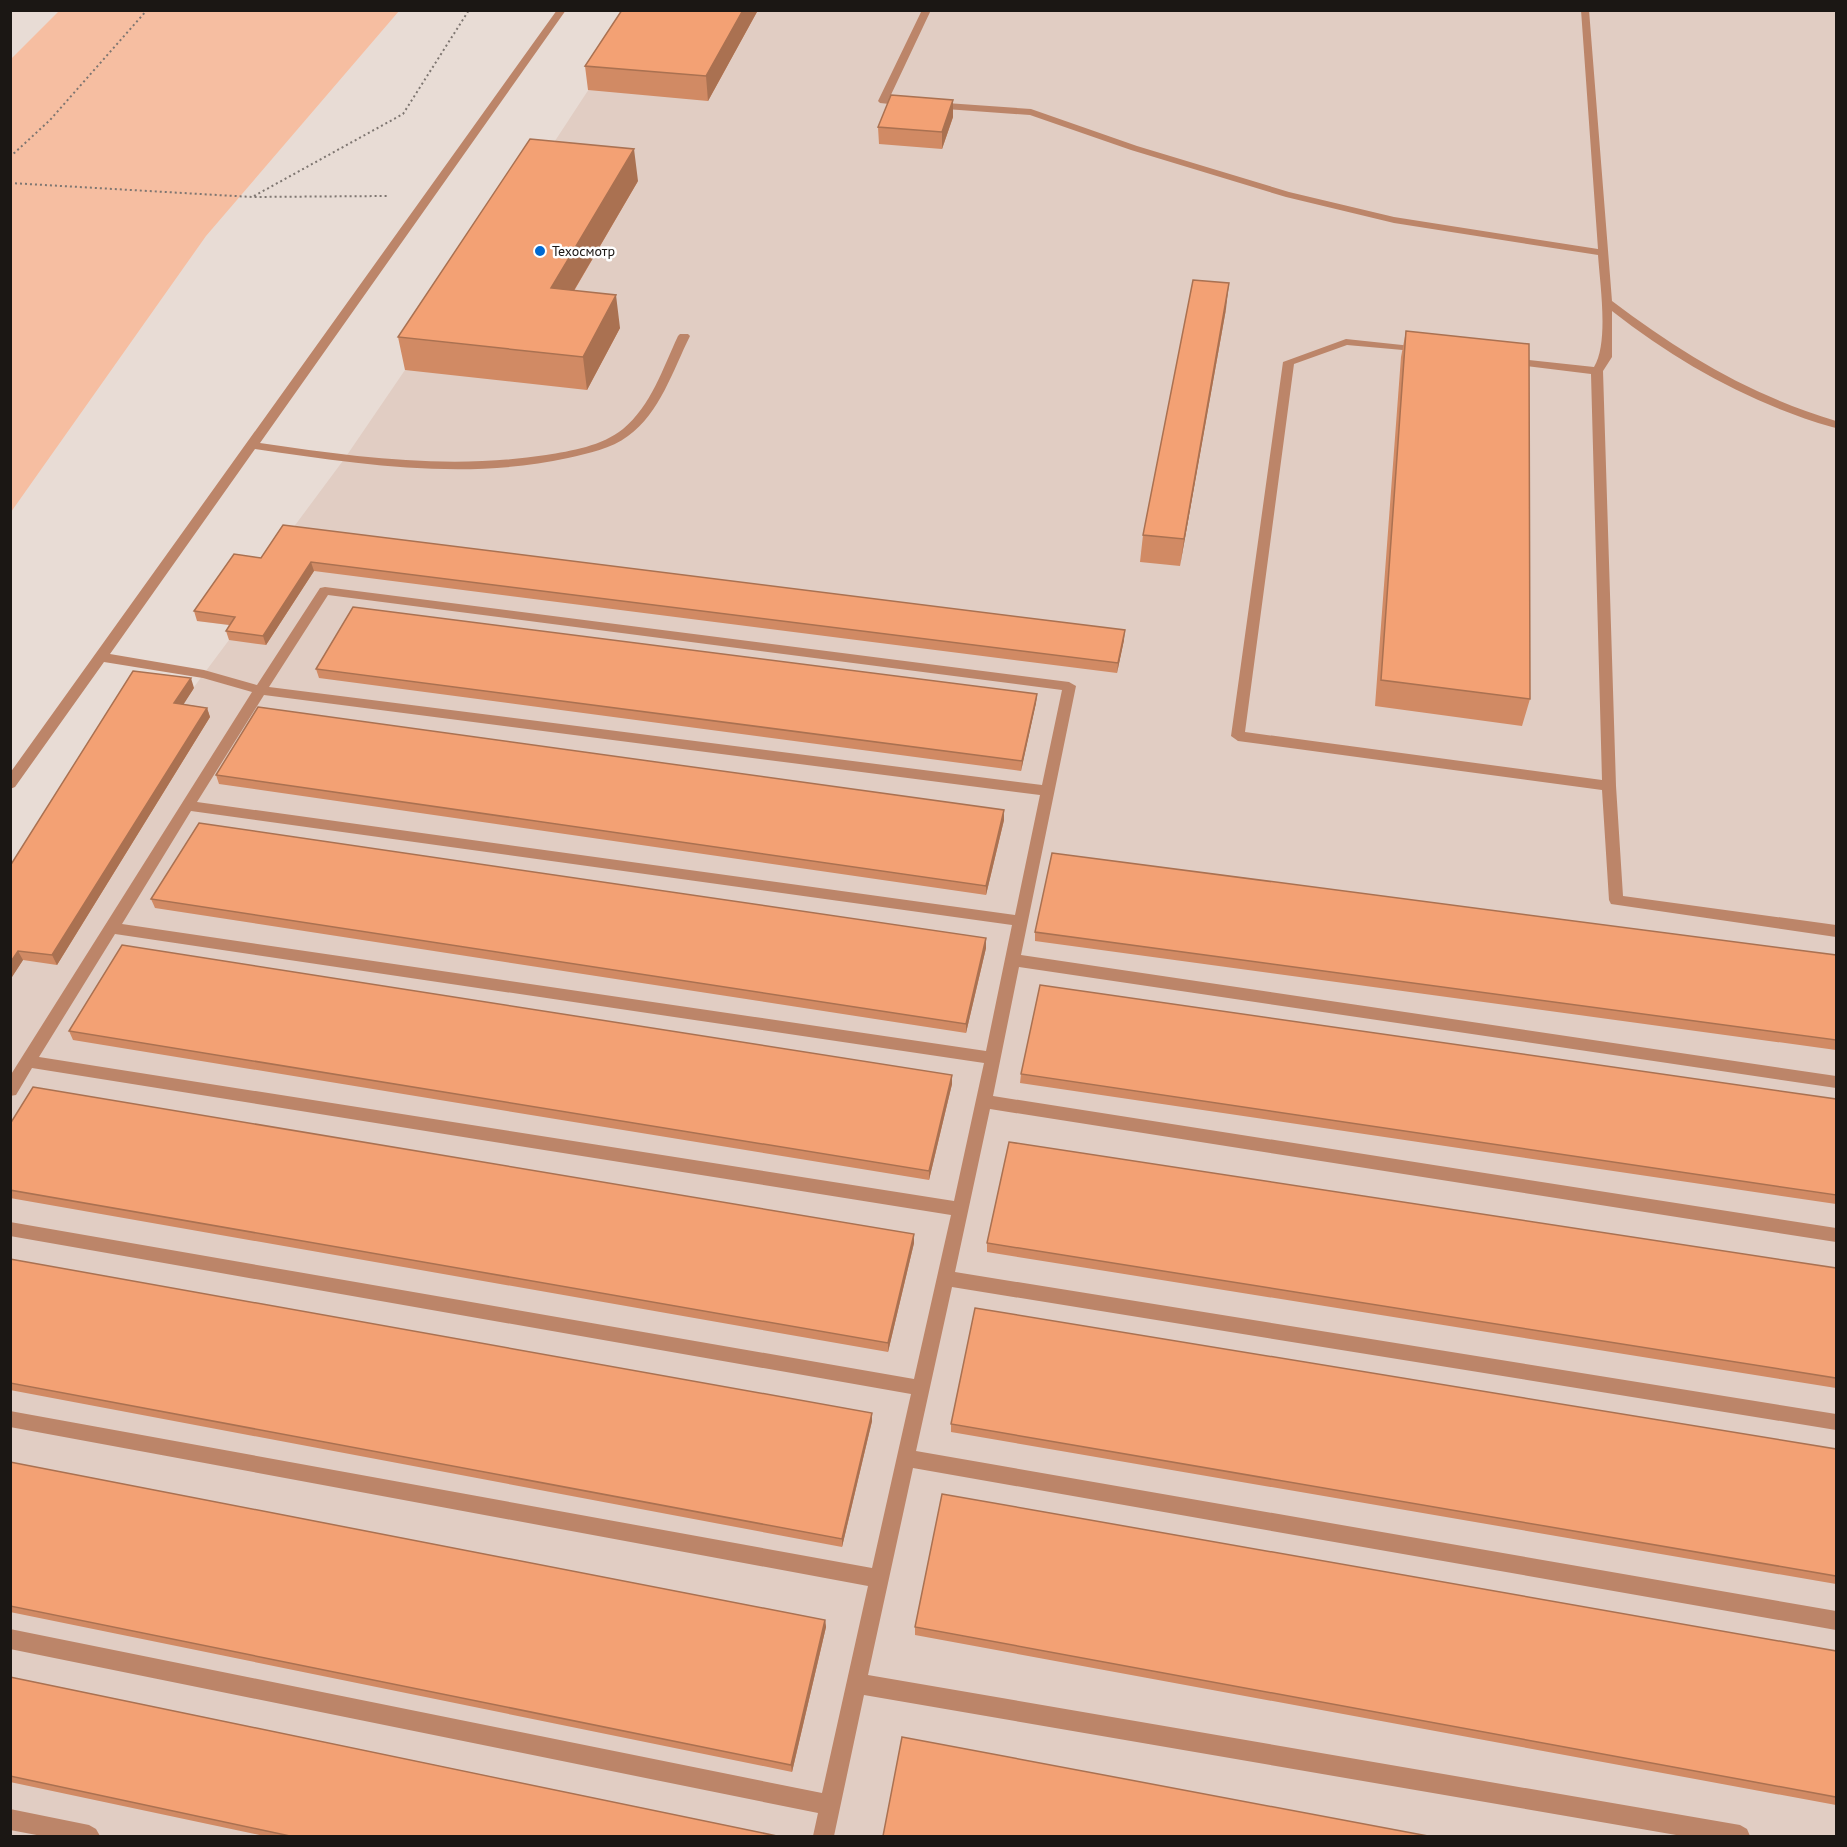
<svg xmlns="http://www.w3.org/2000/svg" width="1847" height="1847" viewBox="0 0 1847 1847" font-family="'PT Sans',sans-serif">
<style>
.built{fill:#e1cdc3}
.green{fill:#f6bea1}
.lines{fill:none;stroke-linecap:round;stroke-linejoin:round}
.path{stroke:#7e7671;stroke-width:2;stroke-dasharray:2 3;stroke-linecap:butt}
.minor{fill:#bc8569;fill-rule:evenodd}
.wall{fill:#d18a64}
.shaded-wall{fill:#aa7151}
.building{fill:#f3a174;stroke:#aa7151;stroke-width:1.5}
.poi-dot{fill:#0069d1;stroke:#fff;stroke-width:2}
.labels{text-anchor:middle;stroke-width:5;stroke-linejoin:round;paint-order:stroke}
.far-poi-label{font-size:14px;fill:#1b1714;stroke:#fff;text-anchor:start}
</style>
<rect width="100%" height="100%" fill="#e8dcd5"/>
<path class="built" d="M640 11H1836V1836H11L10 883 194 687 229 640 237 626 197 621 264 567 345 458 405 370Z"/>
<path class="green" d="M59 11H399L206 236 11 512V59Z"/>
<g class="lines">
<path class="path" d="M10 157 50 120 147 10
M10 183 252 197 387 196
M254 196 403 114 469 10"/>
<path class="minor" d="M557 10H566L260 443C355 457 449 470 546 455 571 451 602 446 623 429 651 406 663 368 678 336L680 334H688L690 336C673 370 660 413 628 436 611 449 589 453 568 458 464 481 359 464 255 449L110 654 204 670 257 685 320 588 325 587 1069 682 1076 686 1021 955 1836 1076V1088L1019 967 993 1096 1836 1228V1242L990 1109 955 1272 1836 1414V1430L952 1287 916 1451 1836 1611V1630L913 1468 868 1675 1740 1825 1747 1829 1750 1836H1682L864 1695 834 1836H813L818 1813 10 1649V1629L822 1793 868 1586 10 1427V1411L872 1568 911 1394 10 1236V1222L914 1379 951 1215 32 1068 16 1095 10 1096V1076L252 692 203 678 104 662 15 787 10 789V773ZM328 595 1062 690 1042 785 269 687ZM264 695 1040 795 1015 915 197 802ZM191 811 1012 925 986 1051 122 924ZM115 934 984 1063 954 1201 39 1057Z
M922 10H931L889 99 908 100 913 103 908 106 880 103 878 101Z
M1581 10H1589L1612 301C1682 354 1752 396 1836 421V428L1832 427C1750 403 1680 364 1612 311V357L1603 371 1616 786 1623 896 1836 925V937L1611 904 1609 900 1602 790 1238 741 1231 736 1283 362 1346 339 1421 347 1427 350 1425 352 1347 345 1294 364 1245 732 1602 780 1591 374 1510 364 1504 361 1510 358 1594 367C1609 343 1600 285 1598 255L1394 223 1286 197 1131 150 1030 115 932 108 927 105 932 102 1031 109 1137 146 1289 192 1394 217 1598 249Z
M10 1809 89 1825 96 1829 100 1836H42L10 1830Z"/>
</g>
<path class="wall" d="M622 10H758L708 101 588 90 585 66Z
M953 100V117L942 149 879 144 878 127Z
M638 181 574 291 620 328 587 390 405 370 398 337Z
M1226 309 1180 566 1140 562 1143 535Z
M1406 331 1530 699 1522 726 1375 706 1401 357Z
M283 525 1124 640 1117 673 314 571 266 645 229 640 226 631 229 625 197 621 194 611 261 558Z
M316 669 1037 694 1036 703 1021 771 319 678Z
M194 688 183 704 207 708 210 717 57 965 23 960 10 980V866Z
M216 775 1004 810V820L986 895 219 784Z
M151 899 986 938V948L966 1033 155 908Z
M1035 932 1836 955V1050L1035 941Z
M69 1031 952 1075V1084L929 1180 73 1040Z
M1021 1074 1836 1099V1204L1020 1083Z
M10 1124 914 1234V1243L888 1352 10 1198Z
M987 1243 1836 1268V1388L987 1252Z
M10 1259 872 1421 842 1547 10 1390Z
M951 1424 1836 1449V1584L951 1432Z
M10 1462 825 1620 826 1627 792 1772 10 1612Z
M915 1627 1836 1651V1805L915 1635Z
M10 1677 777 1836H264L10 1782Z"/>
<path class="shaded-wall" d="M743 10H758L708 101 706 76Z
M953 100V117L942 149V132Z
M634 149 638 181 556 321 551 288Z
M1229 283 1226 309 1180 566 1184 539Z
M616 295 620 328 587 390 583 357Z
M311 562 314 571 266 645 263 636Z
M1125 630 1124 640 1117 673 1118 663Z
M191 678 194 688 178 713 174 703Z
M1037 694 1036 703 1021 771 1022 761Z
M207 708 210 717 57 965 52 955Z
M1004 810V820L986 895V886Z
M986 938V948L966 1033V1024Z
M18 951 23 960 10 980V963Z
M952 1075V1084L929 1180V1171Z
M914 1234V1243L888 1352V1343Z
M872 1413V1421L842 1547V1539Z
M825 1620 826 1627 792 1772 791 1765Z"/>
<path class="building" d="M622 10H743L706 76 585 66Z
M891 95 953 100 942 132 878 127Z
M530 139 634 149 551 288 616 295 583 357 398 337Z
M1193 280 1229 283 1184 539 1143 535Z
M1406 331 1529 344 1530 699 1381 680Z
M283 525 1125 630 1118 663 311 562 263 636 226 631 235 617 194 611 234 554 261 558Z
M353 607 1037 694 1022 761 316 669Z
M133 671 191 678 174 703 207 708 52 955 18 951 10 963V866Z
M258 707 1004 810 986 886 216 775Z
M199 823 986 938 966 1024 151 899Z
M1052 853 1836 955V1040L1035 932Z
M122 945 952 1075 929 1171 69 1031Z
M1040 985 1836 1099V1195L1021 1074Z
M33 1087 914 1234 888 1343 10 1190V1124Z
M1009 1142 1836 1268V1378L987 1243Z
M10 1259 872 1413 842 1539 10 1383Z
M975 1308 1836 1449V1576L951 1424Z
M10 1462 825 1620 791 1765 10 1606Z
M942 1494 1836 1651V1797L915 1627Z
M10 1677 777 1836H290L10 1776Z
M902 1737 1428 1836H883Z"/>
<circle class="poi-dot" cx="540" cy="251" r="6"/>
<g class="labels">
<g class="far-poi-label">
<text x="552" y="256">Техосмотр</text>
</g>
</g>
<rect width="1847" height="1847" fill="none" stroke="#1b1714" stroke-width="24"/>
</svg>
